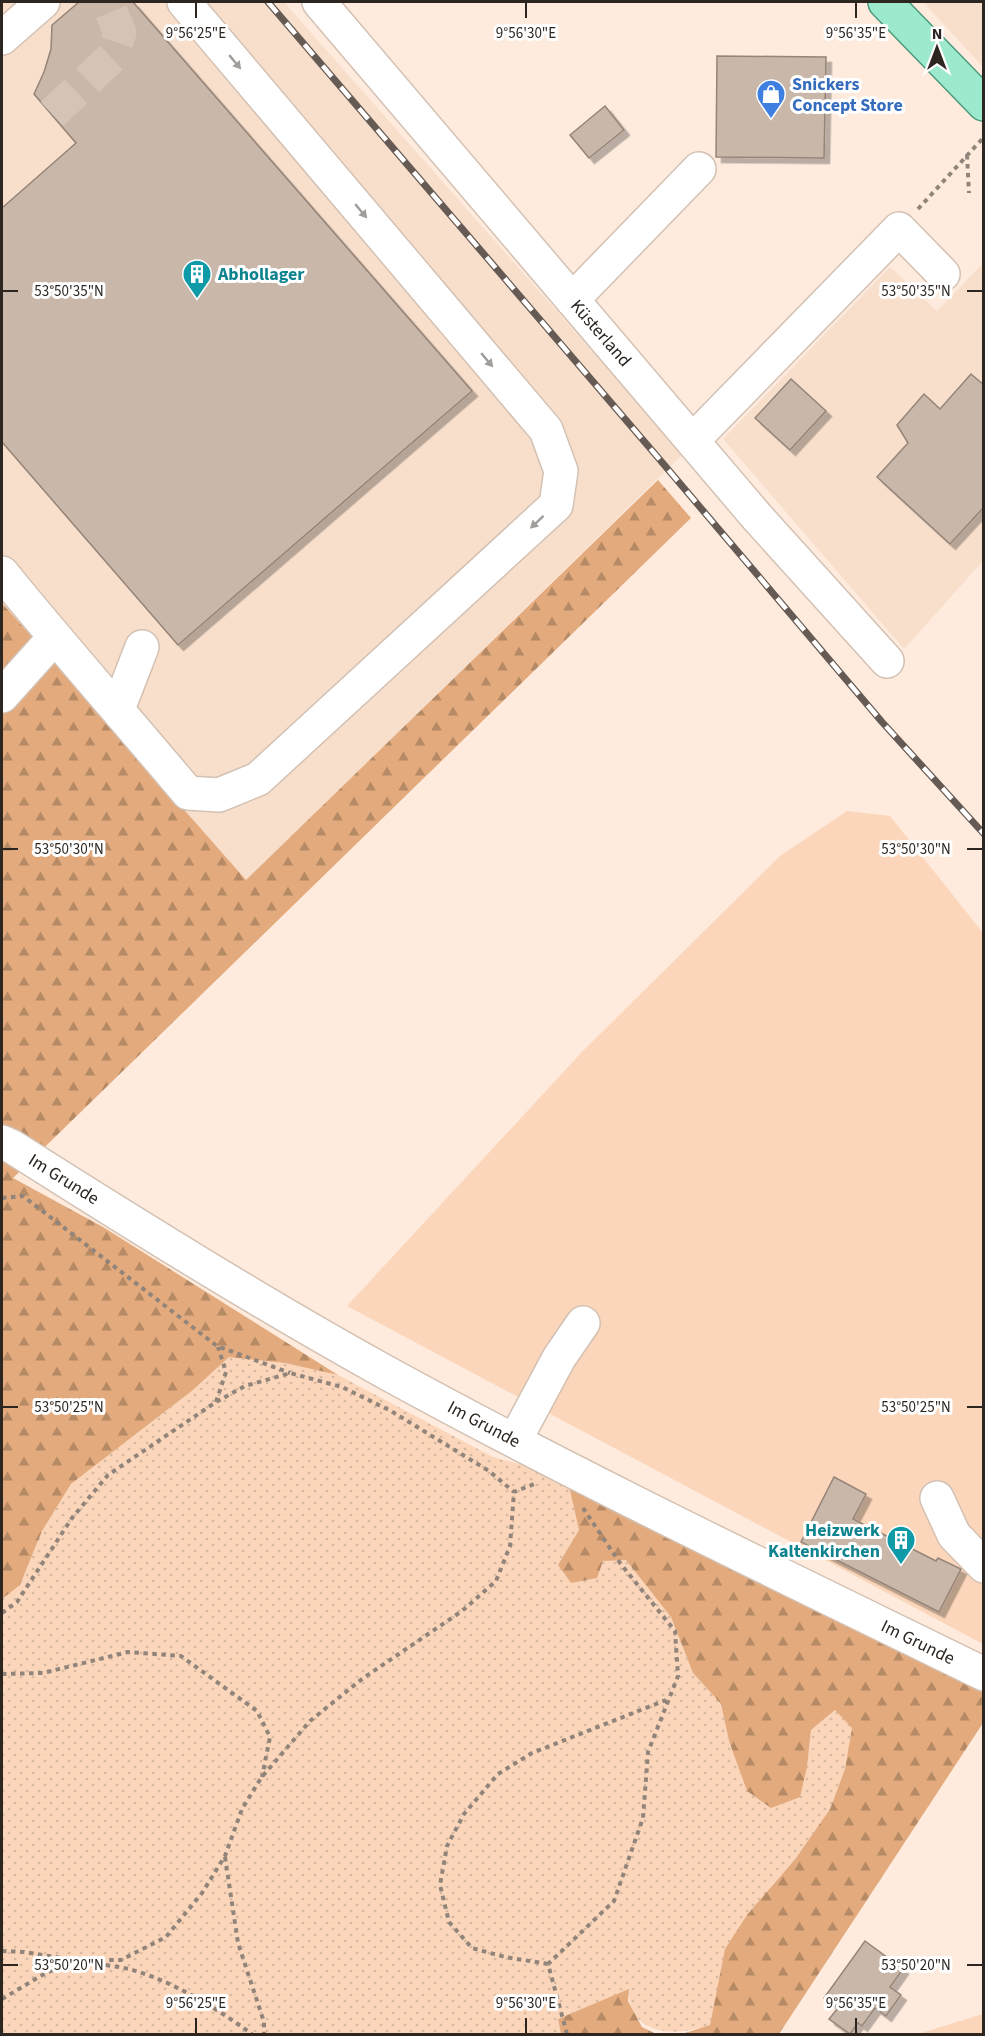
<svg xmlns="http://www.w3.org/2000/svg" width="985" height="2036" viewBox="0 0 985 2036" font-family="'Source Sans 3',sans-serif">
<style>
.built{fill:#f8dfcc}
.grass{fill:url(#grass-dots)}
.forest{fill:url(#forest-firs)}
.park{fill:#fbd6ba}
.building{fill:#c9b7a9;stroke:#958478;stroke-width:1.5;filter:url(#shadow)}
.lines{fill:none;stroke-linecap:round;stroke-linejoin:round}
.minor-tunnel{stroke:#d4c3b7;stroke-width:33;stroke-dasharray:33 16;stroke-linecap:butt}
.minor-casing{stroke:#d3c1b3;stroke-width:36}
.major-casing{stroke:#4b9b7c;stroke-width:36}
.path{stroke:#91847b;stroke-width:4;stroke-dasharray:4.5 4.5;stroke-linecap:butt}
.minor{stroke:#fff;stroke-width:33}
.major{stroke:#9de9ce;stroke-width:33}
.rail-casing{stroke:#665b54;stroke-width:7}
.rail{stroke:#fff;stroke-width:4.5;stroke-dasharray:14;stroke-linecap:butt}
.oneway{fill:#a09d9b}
.ticks{fill:none;stroke:#2c2520;stroke-width:2}
.labels{text-anchor:middle;stroke-width:6;stroke-linejoin:round;paint-order:stroke}
.shop-label{font-size:18px;font-weight:bold;fill:#366cbe;stroke:#fff;text-anchor:start}
.culture-label{font-size:18px;font-weight:bold;fill:#0d838f;stroke:#fff;text-anchor:start}
.street-label{font-size:18px;fill:#2c2520;stroke:#fff}
.ticks-label{font-size:15px;text-anchor:middle;fill:#2c2520;stroke:#fff;stroke-width:6;stroke-linejoin:round;paint-order:stroke}
</style>
<defs>
<pattern id="grass-dots" width="8" height="8" patternUnits="userSpaceOnUse" patternTransform="scale(1.5)"><rect width="8" height="8" fill="#fbd6ba"/><path d="M2 2h.1M6 6h.1" fill="none" stroke="#d7b8a0" stroke-width="1.8" stroke-linecap="round"/></pattern>
<pattern id="forest-firs" width="22" height="20" patternUnits="userSpaceOnUse" patternTransform="scale(1.5)"><rect width="22" height="20" fill="#e2aa7d"/><path d="M5 1l3.5 6h-7zM16 11l3.5 6h-7z" fill="#b78a66"/></pattern>
<filter id="shadow"><feDropShadow dx="5.5" dy="5.5" stdDeviation="0" flood-color="#0004"/></filter>
</defs>
<rect width="100%" height="100%" fill="#feebdd"/>
<path class="built" d="M2 2H284L683 454 246 881 2 603Z
M923 2H983V67Z
M983 263V561L904 649 723 439 890 267 937 311Z"/>
<path class="grass" d="M229 1357 285 1363 338 1375 493 1457 567 1477 579 1530 558 1565 571 1583 603 1561 626 1559 671 1617 693 1673 721 1704 729 1741 747 1791 807 1767 811 1730 835 1710 853 1728 845 1769 830 1809 796 1858 770 1887 714 2005 710 2025C684 2034 652 2036 637 2017 631 2007 628 2001 629 1990L558 2019 561 2034H2V1599L20 1585 42 1531 71 1484 193 1390Z"/>
<path class="forest" d="M658 480 691 518 13 1178 103 1227 338 1375 285 1363 229 1357 193 1390 71 1484 42 1531 20 1585 2 1599V603L246 880Z
M567 1477 983 1692V1723L779 2034H682L710 2025 725 1949 747 1915 796 1858 830 1809 845 1769 852 1728 835 1710 811 1730 807 1767 800 1797 771 1808 747 1791 729 1741 721 1704 693 1673 671 1617 626 1560 603 1561 597 1578 571 1583 558 1565 579 1530Z
M629 1989 628 2001 642 2027 656 2034H561L558 2019Z"/>
<path class="park" d="M847 811 890 816 983 933V1644L347 1306 581 1053 780 856Z
M983 2014V2034H918Z"/>
<path class="building" d="M79 2H133L472 391 178 645 2 442V208L76 143 34 94 44 72 51 49 52 25Z
M717 56 826 57 824 158 716 157Z
M605 106 624 130 589 158 570 135Z
M971 374 984 385V507L950 544 877 477 908 443 897 425 924 394 940 409Z
M791 379 826 411 790 450 755 418Z
M834 1477 866 1494 853 1519 936 1561 938 1558 961 1569 939 1612 801 1542Z
M865 1941 903 1969 890 1987 901 1995 886 2016 875 2008 862 2026 858 2023 850 2034 829 2019 838 2008 824 1998Z"/>
<g class="lines">
<path class="minor-tunnel" d="M52 114 112 57 120 33 107 2"/>
<g class="minor-casing">
<path id="minor" d="M319 2 757 517 887 661
M2 38 43 2
M572 300 699 169
M693 440 899 229 943 274
M2 573C62 647 126 719 188 793L219 795 258 779 556 505 561 471 546 430 184 2
M2 696 54 638
M118 709 142 647
M2 1142 11 1146C134 1224 259 1302 387 1373 582 1480 784 1576 984 1674
M515 1440 559 1358 583 1323
M937 1498 954 1535 984 1566"/>
</g>
<g class="major-casing">
<path id="major" d="M885 2 984 104"/>
</g>
<path class="path" d="M967 155 969 193
M918 209 984 137
M2 1198 23 1196 217 1346 290 1373
M216 1402 226 1372 218 1347
M2 1613 17 1602 72 1518 108 1475 216 1402 245 1386 290 1373 342 1387 391 1411 489 1471 514 1492
M2 1674 43 1673 128 1652 181 1656 257 1711 270 1737 262 1777
M225 1857 238 1943 264 2022V2034
M2 1951 24 1952 74 1960
M88 1962C101 1965 116 1966 129 1969 173 1981 216 2008 252 2034
M548 1964 505 1957 472 1948 449 1922 440 1885 447 1846 464 1814 498 1774 532 1753 666 1700
M2 1999 44 1974 76 1960H121L166 1937 202 1893 225 1856 242 1809 261 1778 310 1721 362 1679 462 1611 496 1581 510 1546 514 1492 534 1484
M567 2034 548 1964 614 1901 643 1818 648 1752 678 1676 675 1631 620 1563 583 1508"/>
<use href="#minor" class="minor"/>
<use href="#major" class="major"/>
<g class="rail-casing">
<path id="rail" d="M268 2 655 454 882 722 984 834"/>
</g>
<use href="#rail" class="rail"/>
</g>
<defs><path id="oneway-solid" d="M-6-.8H1V-3.2L6.5 0L1 3.2V.8H-6Z" transform="scale(1.5)"/></defs>
<g class="oneway">
<use href="#oneway-solid" transform="translate(235 62) rotate(50)"/>
<use href="#oneway-solid" transform="translate(361 211) rotate(50)"/>
<use href="#oneway-solid" transform="translate(487 360) rotate(50)"/>
<use href="#oneway-solid" transform="translate(537 522) rotate(137)"/>
</g>
<path class="ticks" d="M196 3V18M526 3V18M856 3V18M3 291H18M967 291H982M3 849H18M967 849H982M3 1407H18M967 1407H982M3 1965H18M967 1965H982M196 2018V2033M526 2018V2033M856 2018V2033"/>
<defs>
<g id="shop-pin" transform="scale(1.5)"><path d="M0 17L-7.5 6A9.5 9.5 0 1 1 7.5 6Z" fill="#3f7fe0" stroke="#fff"/><path d="M-5-2.5h2.3a2.7 3.5 0 0 1 5.4 0H5L5.5 6h-11ZM-1.5-2.5h3a1.5 2.3 0 0 0-3 0Z" fill="#fff"/></g>
<g id="building-pin" transform="scale(1.5)"><path d="M0 17L-7.5 6A9.5 9.5 0 1 1 7.5 6Z" fill="#0f9aa8" stroke="#fff"/><path d="M-4-6H4V6H1V3H-1V6H-4ZM-2.5-4.3h1.7v1.8h-1.7ZM.8-4.3h1.7v1.8H.8ZM-2.5-1h1.7V.8h-1.7ZM.8-1h1.7V.8H.8Z" fill="#fff"/></g>
</defs>
<g fill-rule="evenodd">
<use href="#shop-pin" x="771" y="94"/>
<use href="#building-pin" x="197" y="274"/>
<use href="#building-pin" x="901" y="1540"/>
</g>
<g class="labels">
<g class="shop-label">
<text x="792" y="90">Snickers<tspan x="792" dy="21">Concept Store</tspan></text>
</g>
<g class="culture-label">
<text x="218" y="280">Abhollager</text>
<text x="880" y="1536" text-anchor="end">Heizwerk<tspan x="880" dy="21">Kaltenkirchen</tspan></text>
</g>
<g class="street-label">
<text transform="translate(601 333) rotate(49)" y="6">Küsterland</text>
<text transform="translate(64 1179) rotate(32)" y="6">Im Grunde</text>
<text transform="translate(484 1424) rotate(28)" y="6">Im Grunde</text>
<text transform="translate(918 1642) rotate(26)" y="6">Im Grunde</text>
</g>
</g>
<g class="ticks-label">
<text x="196" y="38">9°56'25"E</text>
<text x="526" y="38">9°56'30"E</text>
<text x="856" y="38">9°56'35"E</text>
<text x="69" y="296">53°50'35"N</text>
<text x="916" y="296">53°50'35"N</text>
<text x="69" y="854">53°50'30"N</text>
<text x="916" y="854">53°50'30"N</text>
<text x="69" y="1412">53°50'25"N</text>
<text x="916" y="1412">53°50'25"N</text>
<text x="69" y="1970">53°50'20"N</text>
<text x="916" y="1970">53°50'20"N</text>
<text x="196" y="2008">9°56'25"E</text>
<text x="526" y="2008">9°56'30"E</text>
<text x="856" y="2008">9°56'35"E</text>
</g>
<rect width="985" height="2036" fill="none" stroke="#2c2520" stroke-width="6"/>
<g transform="translate(937 48)" stroke="#ffffff" stroke-width="4.5" paint-order="stroke">
<path d="M0-4.5L10 22L0 15L-10 22Z" fill="#2c2520"/>
<text y="-9" font-size="16" font-weight="bold" text-anchor="middle" fill="#2c2520">N</text>
</g>
</svg>
